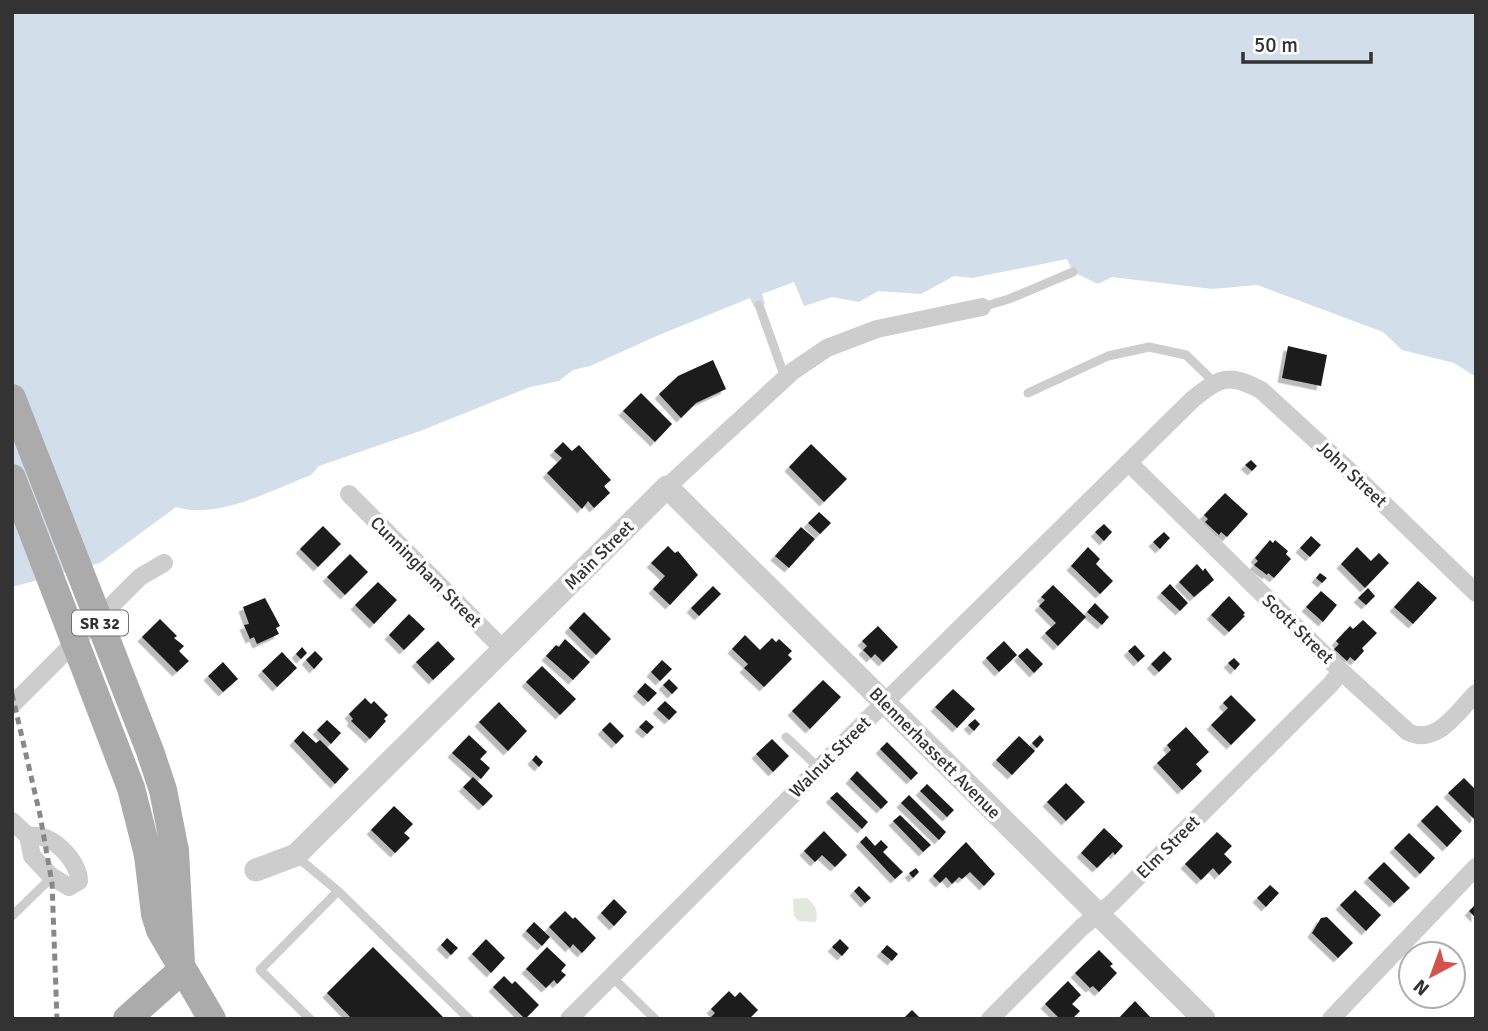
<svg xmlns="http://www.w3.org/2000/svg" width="1488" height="1031" viewBox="0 0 1488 1031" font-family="Signika,sans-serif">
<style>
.green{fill:#e1e8dd}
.water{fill:#d2deea}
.building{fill:#1a1a1a;filter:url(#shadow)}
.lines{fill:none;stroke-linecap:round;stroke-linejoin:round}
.service{stroke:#cdcdcd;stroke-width:9}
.minor{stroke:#cdcdcd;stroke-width:18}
.tertiary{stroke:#cdcdcd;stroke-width:23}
.primary{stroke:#ababab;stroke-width:28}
.rail{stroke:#888;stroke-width:5;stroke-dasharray:7 5;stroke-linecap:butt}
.primary-bridge{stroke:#ababab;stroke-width:28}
.labels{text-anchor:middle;stroke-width:7;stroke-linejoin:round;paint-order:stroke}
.shield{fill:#fff;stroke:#707070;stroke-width:2}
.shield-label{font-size:16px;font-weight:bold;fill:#333}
.street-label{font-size:18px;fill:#333;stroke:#fff}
</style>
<defs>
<filter id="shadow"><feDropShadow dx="-4.5" dy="4.5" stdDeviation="0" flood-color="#0004"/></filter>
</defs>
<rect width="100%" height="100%" fill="#fff"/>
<path class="green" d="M807 898C816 906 818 910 816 922L799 921 794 916 793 899Z"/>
<path class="water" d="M12 12H1476V377L1454 363 1402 350 1383 332 1257 285 1212 289 1112 277 1098 284 1073 272 1067 259 972 278 954 276 921 294 878 291 859 302 832 297 804 306 794 282 762 294 765 304 754 307 750 298 659 335 590 366 573 370 559 381 530 387 420 431 319 466 311 475C272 490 217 520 176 507L100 563 12 587Z"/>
<path class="building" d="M1288 346 1327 355 1321 386 1282 378Z
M713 360 726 389 696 403 681 418 659 394 678 376Z
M641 393 672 424 655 442 623 411Z
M563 442 572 451 579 445 611 480 604 486 610 493 594 508 588 501 582 509 547 473 562 458 554 451Z
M811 444 847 479 824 502 789 467Z
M1251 460 1257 466 1252 471 1245 465Z
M1225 493 1248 514 1227 537 1221 532 1219 535 1205 522 1208 519 1204 515Z
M819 512 831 523 820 534 808 523Z
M1104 524 1112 532 1104 541 1095 532Z
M323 526 341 544 318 567 300 549Z
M801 527 815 539 789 568 775 556Z
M1164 532 1170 538 1160 549 1153 542Z
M1311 536 1321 545 1310 557 1300 548Z
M1270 540 1273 543 1275 540 1288 551 1286 554 1291 559 1274 578 1268 573 1267 575 1254 565 1258 561 1255 558Z
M668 546 675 553 678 551 698 575 670 605 653 589 665 576 651 563Z
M1088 547 1100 559 1096 564 1113 581 1100 594 1071 566Z
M1357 547 1371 561 1379 553 1389 563 1365 588 1341 564Z
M350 554 368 572 345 595 327 577Z
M1197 564 1203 571 1205 568 1214 580 1194 597 1179 582Z
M1320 573 1327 578 1322 583 1316 578Z
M1418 581 1437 598 1413 624 1394 607Z
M378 582 397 600 374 624 355 605Z
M1170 584 1188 603 1180 611 1161 593Z
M1053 585 1086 617 1058 646 1045 633 1056 623 1039 606 1045 600 1041 597Z
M713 586 721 594 699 616 691 608Z
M1368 588 1375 596 1366 605 1358 598Z
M1321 591 1337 605 1323 622 1306 607Z
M1229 596 1245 613 1243 615 1245 616 1229 632 1211 615Z
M265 598 280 626 276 628 279 634 257 644 254 637 250 639 244 625 249 624 243 607Z
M1095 603 1109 617 1102 625 1087 612Z
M584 612 611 639 596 655 569 628Z
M409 614 425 629 404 650 389 635Z
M160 619 177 636 174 638 184 646 179 651 189 661 177 672 142 637Z
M1363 620 1377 633 1362 648 1364 651 1355 661 1350 657 1347 661 1334 649 1339 644 1336 641 1350 626 1353 629Z
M878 626 898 647 883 662 875 654 871 658 863 650 867 646 862 641Z
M745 635 760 650 772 638 776 642 779 639 792 651 788 655 792 659 764 687 744 668 748 664 732 649Z
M565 639 590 662 573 680 546 656 556 645 559 647Z
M438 641 455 659 433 680 416 662Z
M1004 641 1017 655 999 672 986 658Z
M1135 645 1145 656 1138 662 1128 651Z
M302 647 307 653 301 659 296 654Z
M1027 648 1043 664 1034 673 1018 656Z
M315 651 323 659 314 669 306 660Z
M1164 651 1172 659 1159 672 1151 664Z
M282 652 297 668 277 687 262 671Z
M1234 658 1240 664 1235 670 1228 663Z
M662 660 672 669 660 681 651 672Z
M223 662 238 679 223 692 208 676Z
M542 666 576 699 560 715 526 682Z
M669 679 678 688 672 694 663 685Z
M823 680 841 697 810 729 792 711Z
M645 683 657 693 648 702 637 692Z
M953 689 975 709 957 728 935 707Z
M1231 695 1256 720 1231 745 1211 725 1228 708 1223 703Z
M365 698 371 704 374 701 388 715 384 719 386 721 370 739 351 721 353 719 349 714Z
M665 701 677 712 669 720 657 709Z
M499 702 527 731 508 751 479 722Z
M975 719 980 724 974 731 968 725Z
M327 720 341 733 331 744 317 730Z
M646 720 654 727 647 734 639 727Z
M610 722 624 736 616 744 602 730Z
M1186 727 1209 752 1196 764 1202 771 1182 790 1157 763 1171 750 1167 745Z
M303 731 316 743 320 740 349 769 335 784 294 741Z
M469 735 487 752 480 759 490 768 481 779 452 753Z
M1040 735 1044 740 1037 748 1032 743Z
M1019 736 1035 751 1012 775 996 760Z
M772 739 789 756 773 772 756 754Z
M887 742 918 773 911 780 880 749Z
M536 755 543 762 539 767 532 760Z
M857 771 888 802 881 809 850 779Z
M473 777 493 796 483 806 463 787Z
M1464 778 1476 790V817L1474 819 1448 793Z
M1066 783 1085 802 1066 821 1047 802Z
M927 784 954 810 947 817 920 791Z
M837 792 868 822 862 829 830 798Z
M909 795 946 832 939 840 901 803Z
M1437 805 1462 831 1447 847 1421 821Z
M394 806 413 824 404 833 410 838 395 853 371 830Z
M900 815 931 845 923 852 893 821Z
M1104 828 1123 846 1115 855 1113 852 1097 868 1081 853Z
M824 831 847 855 835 867 822 855 815 862 804 851Z
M1217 832 1232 846 1224 854 1232 862 1219 875 1213 868 1201 880 1185 864Z
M1409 833 1435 858 1420 874 1394 848Z
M866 836 875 846 881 840 888 847 883 852 903 872 895 879 860 842Z
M966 842 995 874 984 886 970 872 962 879 959 877 952 884 946 877 940 883 933 876Z
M1384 862 1410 888 1394 903 1368 878Z
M916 868 919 872 913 878 909 873Z
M1270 885 1279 893 1266 907 1257 898Z
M859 886 871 898 865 903 854 891Z
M1355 890 1381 915 1366 931 1340 905Z
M614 899 627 912 614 926 601 913Z
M1476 904V918L1469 911Z
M565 911 573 919 575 917 596 938 582 953 573 944 570 948 549 927Z
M1327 917 1353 943 1338 958 1312 933 1321 918Z
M534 922 550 937 542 946 526 931Z
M447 938 458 948 451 955 441 945Z
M486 939 505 958 491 973 472 954Z
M840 939 849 948 842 956 832 947Z
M887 945 898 954 892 961 881 952Z
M373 947 445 1019H352L327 993Z
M547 947 566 965 561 971 566 975 557 984 554 980 546 988 526 969Z
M1099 950 1113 964 1110 966 1117 973 1099 992 1093 986 1090 988 1075 973Z
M504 976 512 984 515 981 539 1005 525 1019 493 987Z
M1068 981 1081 995 1072 1004 1080 1011 1072 1019H1060L1045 1004Z
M729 991 735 997 740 992 758 1010 751 1017 752 1019H709L715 1013 711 1009Z
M1135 1001 1152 1019H1118Z
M912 1010 921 1019H903Z"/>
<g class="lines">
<path class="service" d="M759 305 785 378
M982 307 1009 299 1073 272
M1028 393 1108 356 1149 347 1186 355 1214 382
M786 737 819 768
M297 857 338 891 469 1019
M12 916 52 877
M611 976 655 1019
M310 1019 260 970 338 891"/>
<path class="minor" d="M1129 463 1341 671 1408 732C1437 746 1458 711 1476 693
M667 487 793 371 827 348 877 329 982 307
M349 494 504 650
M12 705 140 577 164 563
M12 821 28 836 32 856 51 876 69 887 79 881C79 860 50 831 28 836
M569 1019 884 703 1193 399C1221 377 1228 373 1261 390L1356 477 1476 593
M990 1019 1082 927 1112 903 1331 684 1341 671
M1331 1019 1476 867"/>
<path class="tertiary" d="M256 870 296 855 667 487 1204 1019"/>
<path class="primary" d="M175 851 181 964
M148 855 155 914 160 930 212 1019
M127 1019 182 970"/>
<path class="rail" d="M12 694 40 815 52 883 57 1019"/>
<path class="primary-bridge" d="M12 398 150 751 163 790 175 851
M12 478 131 788 148 855"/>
</g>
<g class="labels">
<rect class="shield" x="72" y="610.5" width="56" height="25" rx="5"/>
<g class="shield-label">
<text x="100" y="629">SR 32</text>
</g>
<g class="street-label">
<text transform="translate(1352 474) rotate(43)" y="6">John Street</text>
<text transform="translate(599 555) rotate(-45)" y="6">Main Street</text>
<text transform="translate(426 572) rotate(45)" y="6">Cunningham Street</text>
<text transform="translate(1298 629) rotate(44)" y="6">Scott Street</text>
<text transform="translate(935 753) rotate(45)" y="6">Blennerhassett Avenue</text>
<text transform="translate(830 757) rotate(-45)" y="6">Walnut Street</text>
<text transform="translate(1168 847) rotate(-45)" y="6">Elm Street</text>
</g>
</g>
<rect width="1488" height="1031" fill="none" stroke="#333333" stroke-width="28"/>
<g transform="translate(1432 975) rotate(221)"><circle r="33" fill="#ffffff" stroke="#adadad" stroke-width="2"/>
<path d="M0-5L12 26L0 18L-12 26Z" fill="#d2524c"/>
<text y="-10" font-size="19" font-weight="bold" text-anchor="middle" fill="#333333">N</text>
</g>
<path d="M1243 52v10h128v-10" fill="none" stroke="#333333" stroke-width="3.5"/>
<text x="1254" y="52" font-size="21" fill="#333333" stroke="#ffffff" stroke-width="5" paint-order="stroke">50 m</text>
</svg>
